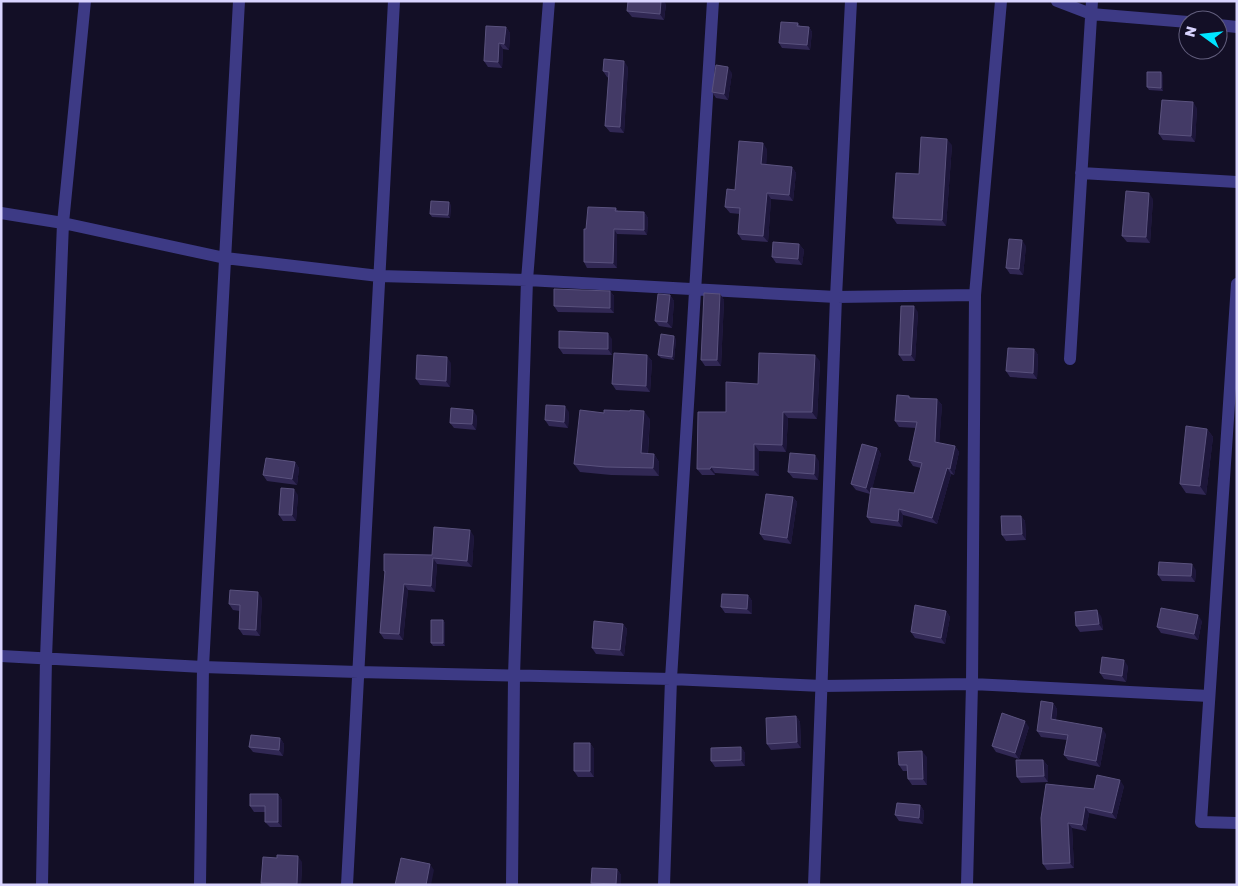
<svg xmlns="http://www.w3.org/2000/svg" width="1238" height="886" viewBox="0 0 1238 886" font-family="'Golos Text',sans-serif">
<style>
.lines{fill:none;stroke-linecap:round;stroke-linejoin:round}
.minor{stroke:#3d3a85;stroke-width:12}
.wall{fill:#312854}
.shaded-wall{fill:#1d163a}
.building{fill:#433a66;stroke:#5a527e}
</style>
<rect width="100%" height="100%" fill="#130f26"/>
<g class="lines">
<path class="minor" d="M1057 1 1091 14 1188 22
M1218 25 1237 27
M1081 173 1237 182
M1 213 63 223 225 258 379 276 527 280 836 297 975 295
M1237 284 1201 822 1237 823
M1070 359 1092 1
M1 656 203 667 358 672 671 679 822 686 972 684 1209 696
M42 885 46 658 63 223 85 1
M200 885 203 667 239 1
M347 885 394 1
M512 885 514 676 527 280 549 1
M664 885 671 679 713 1
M814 885 836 297 851 1
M967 885 972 684 975 295 1001 1"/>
</g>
<path class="wall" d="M666 4 664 20 632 17 627 11Z
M798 23 800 26 809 27 812 32 810 50 782 48 779 43Z
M506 27 510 33 509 50 503 49 502 68 488 67 484 61Z
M628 67 624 133 610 132 605 126 609 78 607 77 603 71Z
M732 73 728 100 716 98 712 92Z
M1163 75V91L1149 90 1147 87Z
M1197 108 1195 142 1163 140 1159 134Z
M952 145 946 226 897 224 893 218 919 174Z
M767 149 766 165 792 167 796 173 793 201 771 199 768 242 742 240 738 234 740 214 730 213 725 207 735 190Z
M1153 199 1150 243 1127 242 1122 236Z
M451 205 450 218 432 217 430 214Z
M616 208 618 211 644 212 648 218 647 235 617 234V268H587L584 262 586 229Z
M799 244 804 250 802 265 776 263 772 257Z
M1026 246 1023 275 1010 274 1006 268Z
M610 291 614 296V313L558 312 554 306Z
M720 294 724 300 721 366H705L701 360Z
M670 295 674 301 672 328 659 326 655 321Z
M918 312 915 361H903L899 355Z
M612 339V355L563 354 559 348Z
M676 339 674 360 661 358 658 355Z
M1034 349 1038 355 1037 379 1010 377 1006 371Z
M647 355 652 361 650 392 616 390 612 384Z
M820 361 817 419 788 418 786 452 759 451V476L715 473V475H702L697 469 726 412 758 384Z
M451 363 450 387 420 385 416 379Z
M909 396 911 398 937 399 942 405 939 443 955 446 959 452 954 475 951 474 937 524 903 515 902 527 871 523 867 517 870 494 856 490 851 484 877 448 881 454 872 488 914 493 921 468 913 466 909 460 916 428 899 427 895 421Z
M569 412 568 428 549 426 545 420Z
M477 416 476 430 454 428 450 423Z
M650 419 648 454H654L659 462V476L611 475 580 472 574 464Z
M1207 429 1213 437 1206 495 1186 493 1180 484Z
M819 461 818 480 793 478 788 472Z
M295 462 299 468 297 485 267 481 263 475Z
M298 495 296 521H283L279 515Z
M793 497 797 502 791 544 764 540 760 534Z
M1021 516 1025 521 1026 540 1006 541 1002 535Z
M474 536 472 567 437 564 435 592 408 590 403 640 384 639 380 633 385 573 384 571 432 555Z
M1196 570 1195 582 1162 581 1158 575Z
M748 595 752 601V614L725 613 721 607Z
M262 598 260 636 243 635 239 629 240 611 233 610 229 604Z
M946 611 950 617 945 644 915 638 911 632Z
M1101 616 1103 630 1080 632 1076 626Z
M443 620 445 623V646H433L431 643Z
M1202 621 1198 640 1161 633 1157 627Z
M623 624 627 629 624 656 596 654 592 648Z
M1128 666 1126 682 1104 679 1100 673Z
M1053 703 1057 709 1056 720 1106 734 1100 767 1068 760 1064 755 1067 740 1041 737 1037 731Z
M796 716 800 722 801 748 771 750 767 744Z
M1029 727 1019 759 996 752 992 746Z
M280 738 284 744 283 756 253 752 249 747Z
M590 743 594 749V777H578L574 771Z
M741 747 745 753V766L715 767 711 761Z
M927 757V785H912L908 779 907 771H903L899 765Z
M1043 760 1048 766V782L1021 783 1017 777Z
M1046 784 1094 789 1124 786 1116 819 1089 813 1086 831 1072 828 1074 868 1047 870 1043 864Z
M278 794 282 800V827H270L265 822V812H254L250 806Z
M920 805 924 811 923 824 899 821 895 815Z
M277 858 302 862 301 885H262L261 883Z
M617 869 621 875V885H593L591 883Z"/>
<path class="shaded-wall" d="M661 1H664L666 4 664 20 660 14Z
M506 27 510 33 509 50 504 44Z
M809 27 812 32 810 50 807 45Z
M499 43 503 49 502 68 498 62Z
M624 61 628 67 624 133 620 127Z
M728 67 732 73 728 100 724 94Z
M1161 72 1163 75V91L1161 88Z
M1193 102 1197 108 1195 142 1191 136Z
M947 139 952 145 946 226 942 220Z
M763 143 767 149 766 170 761 164Z
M792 167 796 173 793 201 789 195Z
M767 193 771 199 768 242 763 236Z
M1149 193 1153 199 1150 243 1146 237Z
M449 202 451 205 450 218 448 215Z
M644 212 648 218 647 235 644 230Z
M614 229 617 234V268L613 263Z
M1022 240 1026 246 1023 275 1019 269Z
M799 244 804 250 802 265 798 259Z
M610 291 614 296V313L610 308Z
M720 294 724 300 721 366 717 360Z
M670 295 674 301 672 328 667 322Z
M914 306 918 312 915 361 911 355Z
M608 333 612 339V355L608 349Z
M674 336 676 339 674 360 672 357Z
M1034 349 1038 355 1037 379 1033 373Z
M647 355 652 361 650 392 646 386Z
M815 355 820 361 817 419 812 412Z
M447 357 451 363 450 387 446 381Z
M937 399 942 405 939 448 935 442Z
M565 406 569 412 568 428 564 422Z
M473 410 477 416 476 430 472 424Z
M644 411 650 419 647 462 641 453Z
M783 412 788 418 786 452 782 445Z
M1207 429 1213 437 1206 495 1200 486Z
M754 444 759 451V476L754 470Z
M955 446 959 452 954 475 950 469Z
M877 448 881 454 871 494 866 488Z
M654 454 659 462V476L653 468Z
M815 455 819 461 818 480 814 474Z
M295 462 299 468 297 485 292 479Z
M711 467 715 473V475L710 469Z
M947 468 951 474 937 524 932 518Z
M294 489 298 495 296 521 292 515Z
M793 497 797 502 791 544 787 538Z
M899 509 903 515 902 527 898 521Z
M1021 516 1025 521 1026 540 1022 534Z
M470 530 474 536 472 567 467 561Z
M433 558 437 564 435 592 431 586Z
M1192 564 1196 570 1195 582 1191 576Z
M404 584 408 590 403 640 399 634Z
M258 592 262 598 260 636 256 630Z
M748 595 752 601V614L747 609Z
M1097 610 1101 616 1103 630 1099 624Z
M946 611 950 617 945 644 941 638Z
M1198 615 1202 621 1198 640 1194 634Z
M443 620 445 623V646L443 643Z
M623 624 627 629 624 656 620 650Z
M1124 660 1128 666 1126 682 1122 676Z
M1053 703 1057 709 1055 725 1051 719Z
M796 716 800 722 801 748 797 742Z
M1025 721 1029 727 1019 759 1015 753Z
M1102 728 1106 734 1100 767 1096 761Z
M280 738 284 744 283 756 279 750Z
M590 743 594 749V777L590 771Z
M741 747 745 753V766L741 760Z
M922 751 927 757V785L923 779Z
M1043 760 1048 766V782L1044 776Z
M1120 780 1124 786 1116 819 1112 813Z
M278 794 282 800V827L278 822Z
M920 805 924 811 923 824 919 818Z
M1085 807 1089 813 1086 831 1082 825Z
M1068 823 1072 828 1074 868 1070 863Z
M298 856 302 862 301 885 297 884Z
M430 864 434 870 431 885H426Z
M617 869 621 875V885H617L616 884Z"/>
<path class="building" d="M628 1H661L660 14 627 11Z
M781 22 798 23 797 26 809 27 807 45 779 43Z
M486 26 506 27 504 44 499 43 498 62 484 61Z
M604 59 624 61 620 127 605 126 609 72 603 71Z
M716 65 728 67 724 94 712 92Z
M1147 72H1161V88L1147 87Z
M1162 100 1193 102 1191 136 1159 134Z
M921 137 947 139 942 220 893 218 896 173 919 174Z
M739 141 763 143 761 164 792 167 789 195 767 193 763 236 738 234 740 208 725 207 727 189 735 190Z
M1126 191 1149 193 1146 237 1122 236Z
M431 201 449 202 448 215 430 214Z
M588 207 616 208 615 211 644 212V230L614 229 613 263 584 262V229H586Z
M1009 239 1022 240 1019 269 1006 268Z
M773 242 799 244 798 259 772 257Z
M554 289 610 291V308L554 306Z
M704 293 720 294 717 360H701Z
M658 294 670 295 667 322 655 321Z
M901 306H914L911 355H899Z
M559 331 608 333V349L559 348Z
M661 334 674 336 672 357 658 355Z
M1008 348 1034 349 1033 373 1006 371Z
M614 353 647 355 646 386 612 384Z
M759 353 815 355 812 412H783L782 445 754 444V470L711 467 710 469H697L698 412H726V382L758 384Z
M417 355 447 357 446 381 416 379Z
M897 395 909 396V398L937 399 935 442 955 446 950 469 947 468 932 518 899 509 898 521 867 517 871 488 914 493 922 463 909 460 917 422 895 421Z
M546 405 565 406 564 422 545 420Z
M451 408 473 410 472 424 450 423Z
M580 410 604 413V410L630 411V410L644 411 641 453 654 454 653 468 606 467 574 464Z
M1186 426 1207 429 1200 486 1180 484Z
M862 444 877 448 866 488 851 484Z
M790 453 815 455 814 474 788 472Z
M266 458 295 462 292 479 263 475Z
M281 488 294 489 292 515H279Z
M766 494 793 497 787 538 760 534Z
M1001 516H1021L1022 534 1002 535Z
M434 527 470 530 467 561 433 558 431 586 404 584 399 634 380 633 385 571H384V554L432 555Z
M1159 562 1192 564 1191 576 1158 575Z
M230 590 258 592 256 630 239 629 240 605 229 604Z
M722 594 748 595 747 609 721 607Z
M915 605 946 611 941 638 911 632Z
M1161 608 1198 615 1194 634 1157 627Z
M1097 610 1099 624 1076 626 1075 612Z
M431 620H443V643H431Z
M594 621 623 624 620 650 592 648Z
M1102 657 1124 660 1122 676 1100 673Z
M1041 701 1053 703 1051 719 1102 728 1096 761 1064 755 1068 735 1037 731Z
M1002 713 1025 721 1015 753 992 746Z
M796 716 797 742 767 744 766 718Z
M251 735 280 738 279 750 249 747Z
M574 743H590V771H574Z
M741 747V760L711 761V748Z
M922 751 923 779H908L907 765H899L898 752Z
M1016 760H1043L1044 776 1017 777Z
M1097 775 1120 780 1112 813 1085 807 1082 825 1068 823 1070 863 1043 864 1041 818 1046 784 1094 789Z
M250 794H278V822H265V806H250Z
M897 803 920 805 919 818 895 815Z
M277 855 298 856 297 884 261 883 263 857 277 858Z
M401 858 430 864 426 885H395Z
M592 868 617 869 616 884 591 883Z"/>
<rect width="1238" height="886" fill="none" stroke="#d9d4ff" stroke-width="5"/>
<g transform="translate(1203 35) rotate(285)"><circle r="24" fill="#130f26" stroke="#625e7d"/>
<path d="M0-4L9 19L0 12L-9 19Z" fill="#00e5ff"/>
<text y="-8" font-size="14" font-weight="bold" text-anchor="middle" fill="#d9d4ff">N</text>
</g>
</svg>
